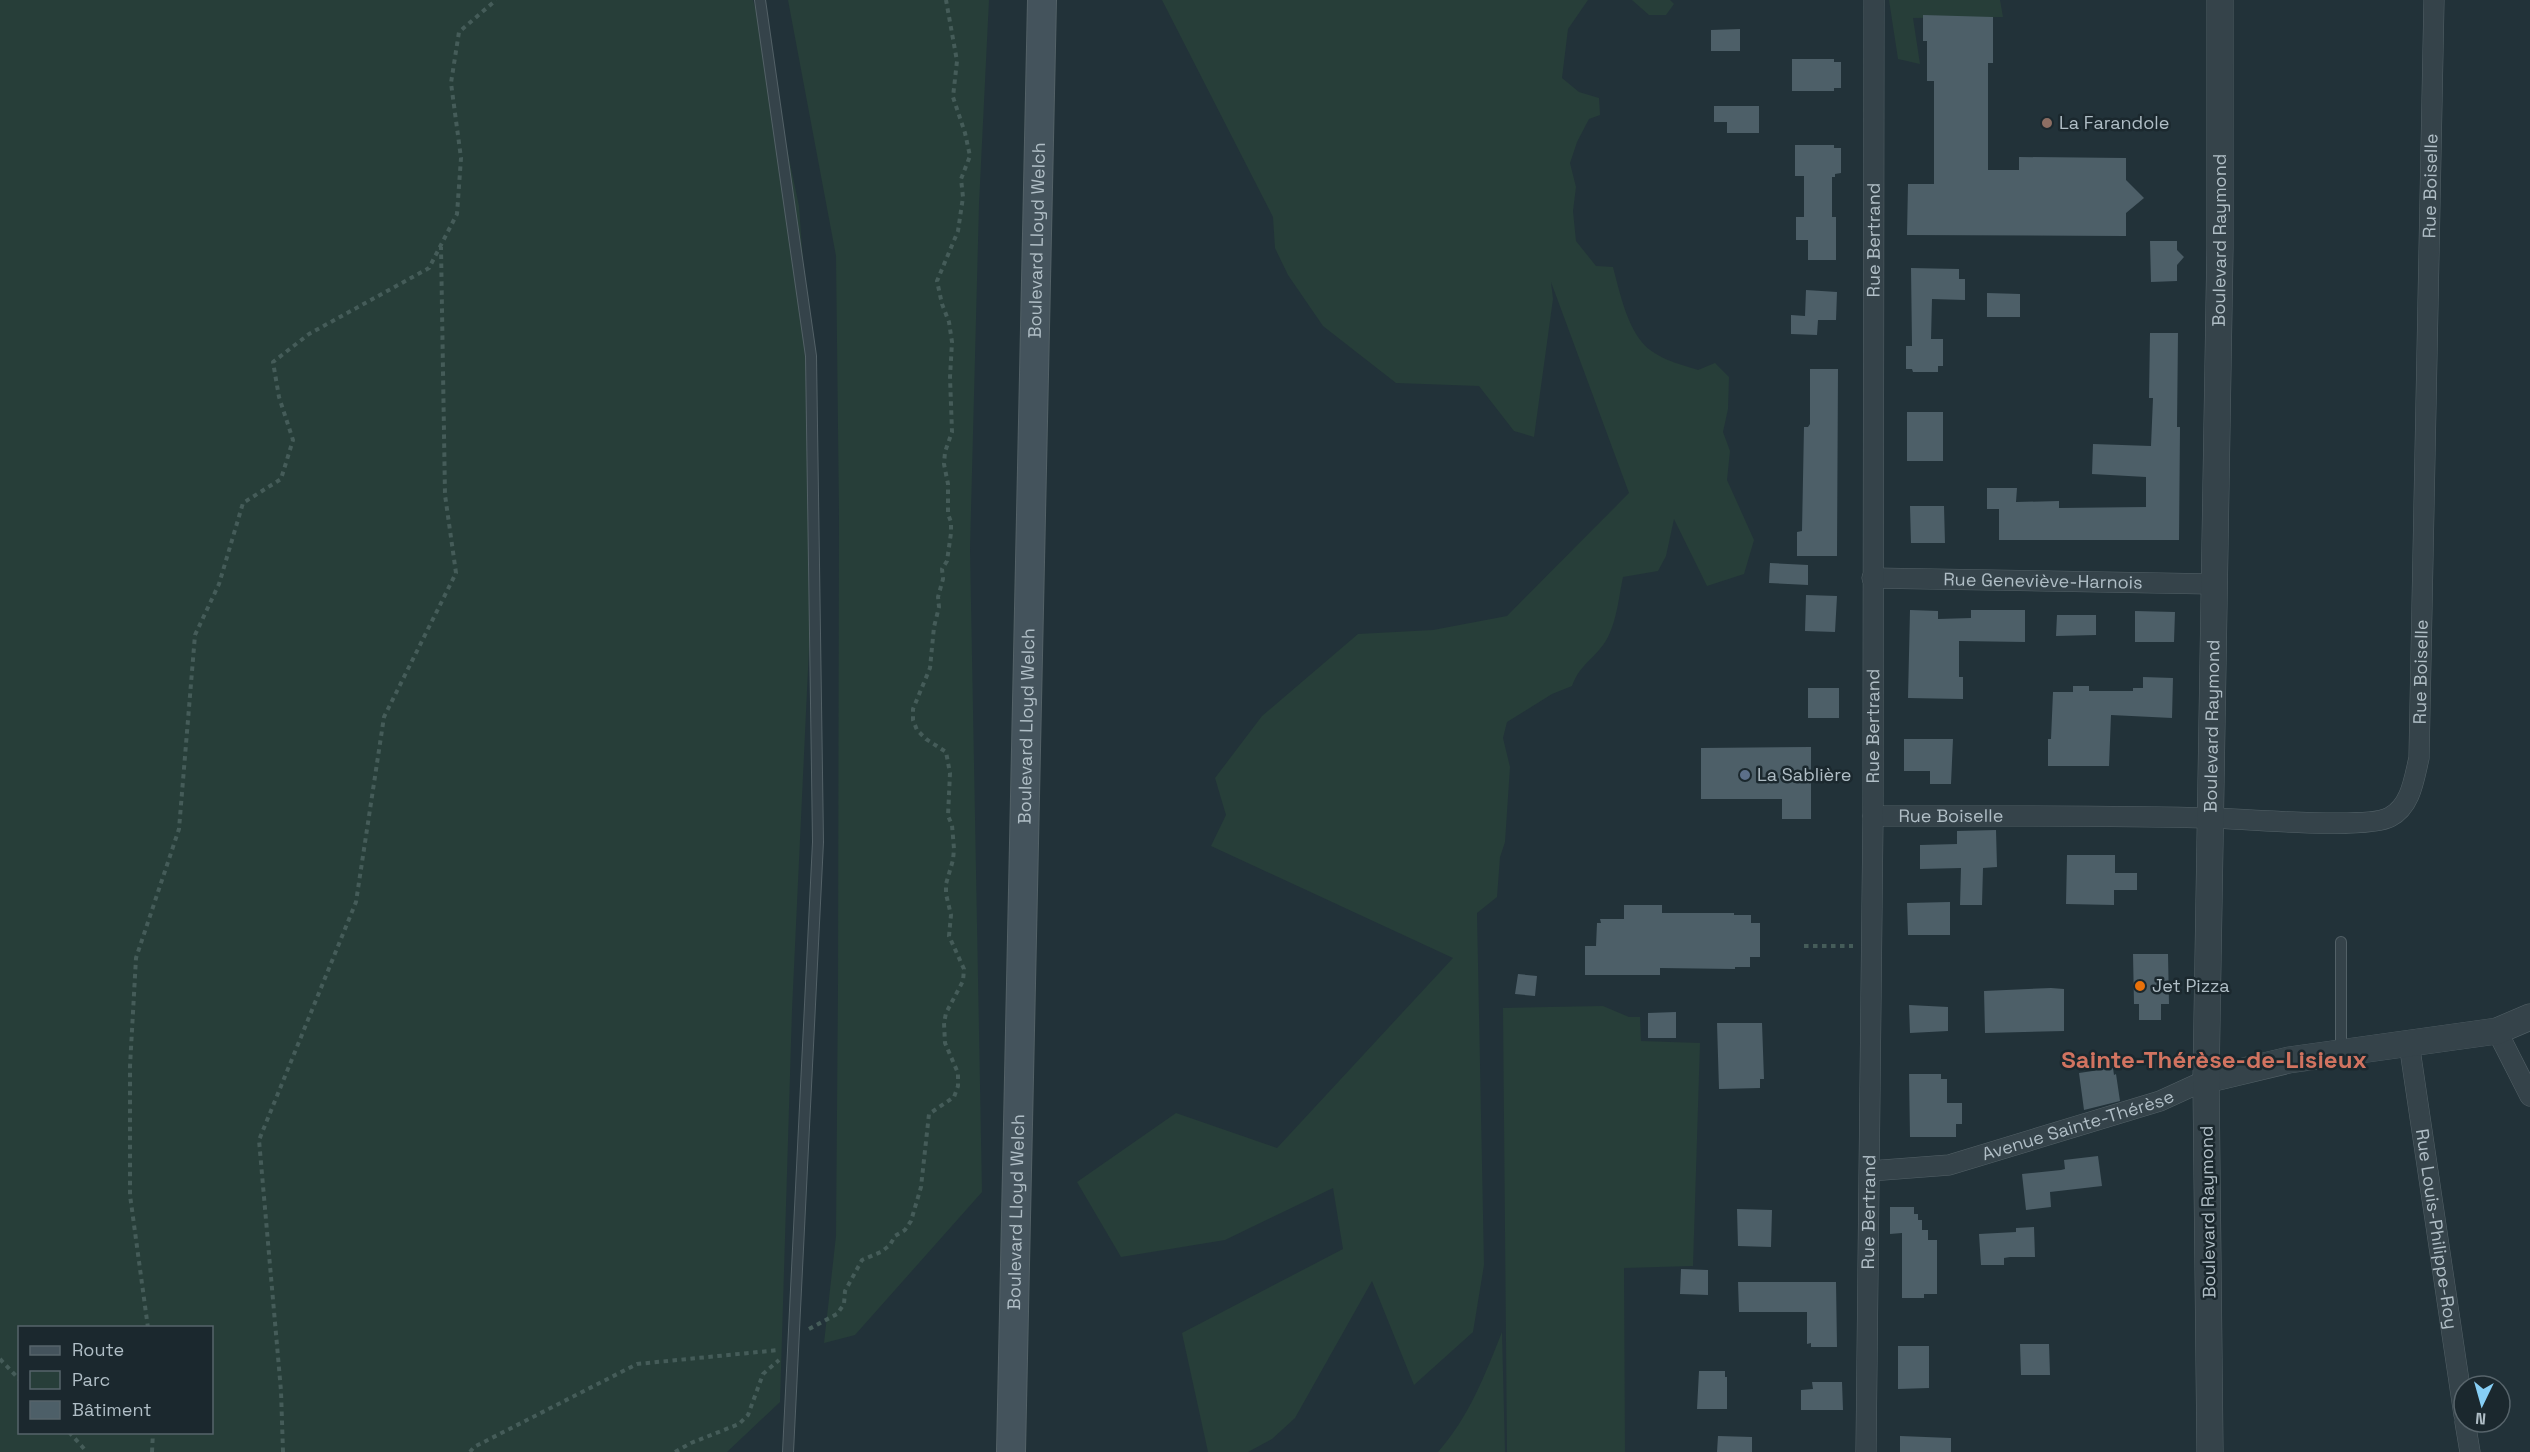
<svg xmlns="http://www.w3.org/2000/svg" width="2530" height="1452" viewBox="0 0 2530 1452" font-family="'Space Grotesk',sans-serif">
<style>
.green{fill:#273e39;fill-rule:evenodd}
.building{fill:#4d5f68}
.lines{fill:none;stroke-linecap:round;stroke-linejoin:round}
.service-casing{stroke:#536167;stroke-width:12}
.minor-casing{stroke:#536167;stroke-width:21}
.tertiary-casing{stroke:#536167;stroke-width:27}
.secondary-casing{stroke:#536167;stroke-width:30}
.path{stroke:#455c59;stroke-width:4;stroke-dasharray:4.5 4.5;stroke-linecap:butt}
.service{stroke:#35434a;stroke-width:10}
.minor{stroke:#35434a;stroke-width:20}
.tertiary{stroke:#35434a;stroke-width:26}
.secondary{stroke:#44535c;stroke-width:28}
.education-dot{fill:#8d6e63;stroke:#1b282e;stroke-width:2}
.service-dot{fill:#5c6f8a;stroke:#1b282e;stroke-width:2}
.food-dot{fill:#e8710a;stroke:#1b282e;stroke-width:2}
.labels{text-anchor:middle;stroke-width:5;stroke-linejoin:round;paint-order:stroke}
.poi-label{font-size:18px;fill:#b0bec6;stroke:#1b282e;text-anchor:start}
.street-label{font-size:18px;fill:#b0bec6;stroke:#1b282e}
.district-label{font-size:24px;font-weight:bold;fill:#d17360;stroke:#1b282e}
</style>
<rect width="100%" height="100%" fill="#223239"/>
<path class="green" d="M0 0H753L764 39 799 206 812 384 810 627 792 1010 780 1402 727 1452H0ZM20 1328H212V1432H20Z
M788 0H989L979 204 970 549 982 1192 855 1335 824 1343 836 1236 838 985 839 513 836 256Z
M1162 0H1588L1568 29 1562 78 1579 92 1599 98 1600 115 1589 119 1577 142 1570 163 1576 187 1573 211 1576 241 1596 266 1613 267C1619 290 1626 322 1641 341 1654 358 1679 364 1698 370L1715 363 1729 377 1728 409 1723 432 1730 451 1727 480 1754 540 1744 574 1707 586 1674 519 1666 556 1658 571 1623 577C1619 596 1617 619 1608 637 1597 658 1580 663 1572 686L1552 694 1507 722 1503 738 1510 767 1505 842 1500 857 1497 897 1477 913 1484 1265 1473 1332 1414 1385 1372 1281 1295 1418 1272 1439 1248 1452H1208L1182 1333 1343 1249 1333 1188 1225 1240 1121 1257 1077 1182 1176 1113 1277 1148 1453 958 1211 846 1226 815 1215 778 1262 716 1358 634 1433 630 1507 616 1629 493 1551 282 1553 299 1534 437 1514 431 1479 386 1396 383 1323 326 1288 275 1275 248 1273 217Z
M1632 0H1670L1674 4 1666 15H1649Z
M1889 0H2000L2003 17 1913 18 1920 64 1898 59Z
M1603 1006 1629 1017H1640L1641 1041 1700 1043 1693 1266 1624 1268 1625 1452H1507L1503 1008Z
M1502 1332 1505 1452H1438C1469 1417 1485 1375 1502 1332Z"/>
<path class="building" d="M1923 15 1993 17V63H1988V170H2019V157L2126 158V180L2144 198 2126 213V236L1907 235 1908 184H1934V81H1927V41H1923Z
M1740 29V51H1711V30Z
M1792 59H1834V62H1841V88H1834V91H1792Z
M1714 106H1759V133H1727V122H1714Z
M1795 145H1834V148H1841V173L1835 174V177H1832V217H1836V260H1808V240H1796V217H1804V176H1795Z
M2150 241H2177V250L2184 257 2177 265V281L2151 282Z
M1911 268 1959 269V279H1965V300L1932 299 1931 339H1943V366H1938V372H1913L1912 369H1906V346H1912Z
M1806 290 1837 292 1836 320H1818L1817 335 1791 334V315L1805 316Z
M1987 293 2020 294V317H1987Z
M2150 333H2178L2177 427H2180L2179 540H1999V509H1987V488H2017L2016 502 2059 501V508L2146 507V477L2092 474 2093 444 2151 446 2153 398H2149Z
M1810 369H1838L1837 556H1797V532L1802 531 1804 427H1808L1810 424Z
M1907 412H1943V461H1907Z
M1910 506H1944L1945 543H1911Z
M1770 563 1808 565V585L1769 583Z
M1806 595 1837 596 1835 632 1805 631Z
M1910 610 1938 611V619L1971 618V610H2025V642L1959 641V677H1963V699L1908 698Z
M2135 611 2175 612 2174 642H2135Z
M2057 615H2096V635L2056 636Z
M2143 677 2173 678 2172 718 2111 715 2109 766H2048V739H2051L2053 692H2073V686H2089V691H2133V688H2143Z
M1808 688H1839V718H1808Z
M1904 739H1953L1951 784H1930V771H1904Z
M1811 747V819H1782V799H1701V748Z
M1996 830 1997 867 1983 868 1982 905H1960L1961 868 1920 869V845L1957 844V831Z
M2067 855H2115V873H2137V890H2114V905L2066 904Z
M1950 902V935H1908L1907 903Z
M1624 905H1662V913H1734V915H1751V923H1760V957H1750V967H1735V969L1660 968V975H1585V946H1596L1597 923H1601L1600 919H1624Z
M2133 954H2168L2169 1004H2161V1020H2139V1004H2134Z
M1518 974 1537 976 1535 996 1515 994Z
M2051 988 2064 989V1031L1985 1033 1984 991Z
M1909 1005 1948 1007V1031L1910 1033Z
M1676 1012V1038H1648V1013Z
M1717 1023H1762L1764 1079H1760V1088L1719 1089Z
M2113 1068 2114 1075 2116 1074 2120 1101 2084 1110 2079 1073Z
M1909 1074H1941V1079H1947V1103H1962V1124H1956V1137H1910Z
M2098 1156 2102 1186 2050 1192 2051 1207 2026 1210 2022 1174 2061 1170 2065 1169 2064 1160Z
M1890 1207H1914V1214H1918V1220H1922V1230H1928V1240H1937V1294H1924V1298H1902V1233L1890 1234Z
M1737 1209 1772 1210 1771 1247 1738 1246Z
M2034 1227 2035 1257H2010L2004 1258V1265H1981L1979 1234 2016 1232V1228Z
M1681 1269 1708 1270V1295L1680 1294Z
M1738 1282H1836L1837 1347H1811V1343L1807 1344V1312H1739Z
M2020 1344H2049L2050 1375H2021Z
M1898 1346H1929V1388L1898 1389Z
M1699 1371H1725V1377H1727V1409H1697Z
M1812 1382H1842L1843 1410H1801V1390L1813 1389Z
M1718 1436 1752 1437V1452H1717Z
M1900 1436 1951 1438V1452H1900Z"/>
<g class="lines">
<g class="service-casing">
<path id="service" d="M760 0 811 356 818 842 788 1452
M2341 1053V942"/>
</g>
<g class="minor-casing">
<g id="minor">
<path id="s1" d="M1872 578 2213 584"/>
<path id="s2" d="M1873 816C1986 816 2100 815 2214 818 2246 819 2368 830 2390 817 2411 806 2414 779 2419 758L2434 0"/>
<path d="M2497 1031 2530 1096"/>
<path id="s3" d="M2409 1043 2464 1415"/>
<path id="s4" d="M1870 1171 1949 1165 2160 1101 2206 1080"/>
<path d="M2465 1422 2470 1452"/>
<path id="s5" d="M1866 1452 1873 816 1874 0"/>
</g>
</g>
<g class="tertiary-casing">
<g id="tertiary">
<path d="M2206 1080 2289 1060 2497 1031 2530 1017"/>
<path id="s6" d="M2210 1452 2206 1080 2220 247V0"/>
</g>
</g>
<g class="secondary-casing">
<g id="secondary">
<path id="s7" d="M1011 1452 1042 0"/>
</g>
</g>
<path class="path" d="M1804 946H1853
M148 1328 130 1195V1066L136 958 179 829 195 635 219 584 243 503 281 479 293 440 279 397 273 362 309 334 429 268 457 214 461 158 451 83 459 32 496 0
M809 1329 837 1314 844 1304 845 1291 862 1260 881 1252 890 1245 895 1236 905 1230 911 1221 921 1187 929 1114 954 1097 958 1086V1073L945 1043 944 1023 946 1013 963 981 964 969 949 936 951 915 946 894V884L953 860 954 849 952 825 948 816 950 773 946 752 926 739 917 730 913 720V709L930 668 934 627 939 607 938 597 943 579 942 569 947 561 951 533V522L948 514V484L944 464 945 452 952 432 950 377 952 342 949 322 942 304 937 281 958 231 963 197 961 179 970 156 965 133 953 97 957 61 946 0
M0 1359 20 1380
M69 1432 87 1452
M152 1452 153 1432
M283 1452 281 1391 259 1140 356 902 384 717 456 573 445 495 441 247
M470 1452 474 1447 637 1364 779 1350
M675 1452 691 1443 739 1424 748 1415 763 1374 779 1360"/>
<use href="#service" class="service"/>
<use href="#minor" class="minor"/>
<use href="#tertiary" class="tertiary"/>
<use href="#secondary" class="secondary"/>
</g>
<circle class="education-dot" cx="2047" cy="123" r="6"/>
<circle class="service-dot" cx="1745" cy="775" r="6"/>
<circle class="food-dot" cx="2140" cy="986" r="6"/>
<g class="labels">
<g class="poi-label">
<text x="2059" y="129">La Farandole</text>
<text x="1757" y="781">La Sablière</text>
<text x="2152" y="992">Jet Pizza</text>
</g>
<g class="street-label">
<text dy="6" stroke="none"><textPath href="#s2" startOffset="1158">Rue Boiselle</textPath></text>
<text dy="6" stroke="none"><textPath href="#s7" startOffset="1212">Boulevard Lloyd Welch</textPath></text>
<text dy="6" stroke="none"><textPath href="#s5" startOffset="1212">Rue Bertrand</textPath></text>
<text dy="6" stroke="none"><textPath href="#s6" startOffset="1212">Boulevard Raymond</textPath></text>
<text dy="6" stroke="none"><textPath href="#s1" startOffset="171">Rue Geneviève-Harnois</textPath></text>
<text dy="6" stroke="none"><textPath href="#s2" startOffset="672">Rue Boiselle</textPath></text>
<text dy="6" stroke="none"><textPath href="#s7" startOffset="726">Boulevard Lloyd Welch</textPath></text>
<text dy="6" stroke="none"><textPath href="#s5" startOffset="726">Rue Bertrand</textPath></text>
<text dy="6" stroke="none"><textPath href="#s6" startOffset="726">Boulevard Raymond</textPath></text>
<text dy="6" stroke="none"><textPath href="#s2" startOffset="78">Rue Boiselle</textPath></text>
<text dy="6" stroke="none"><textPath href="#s4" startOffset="214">Avenue Sainte-Thérèse</textPath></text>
<text dy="6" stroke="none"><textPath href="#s7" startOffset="240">Boulevard Lloyd Welch</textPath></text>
<text dy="6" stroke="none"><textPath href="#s5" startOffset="240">Rue Bertrand</textPath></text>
<text transform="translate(2208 1212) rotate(-91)" y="6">Boulevard Raymond</text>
<text dy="6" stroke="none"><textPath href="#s3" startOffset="188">Rue Louis-Philippe-Roy</textPath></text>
</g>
<g class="district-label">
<text x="2214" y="1068">Sainte-Thérèse-de-Lisieux</text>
</g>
</g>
<rect x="18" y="1326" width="195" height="108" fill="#1b282e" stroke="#57646b" stroke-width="1.5"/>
<rect x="30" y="1346" width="30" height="9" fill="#44535c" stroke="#57646b" stroke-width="1.5"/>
<text x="72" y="1356" font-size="18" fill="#b0bec6">Route</text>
<rect x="30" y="1371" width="30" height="18" fill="#273e39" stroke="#57646b" stroke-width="1.5"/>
<text x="72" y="1386" font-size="18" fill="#b0bec6">Parc</text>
<rect x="30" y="1401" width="30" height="18" fill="#4d5f68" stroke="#57646b" stroke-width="1.5"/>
<text x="72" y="1416" font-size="18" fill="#b0bec6">Bâtiment</text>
<g transform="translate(2482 1404) rotate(185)"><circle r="28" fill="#1b282e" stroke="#57646b" stroke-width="1.5"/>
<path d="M0-4.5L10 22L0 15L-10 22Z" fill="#86cef5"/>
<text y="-9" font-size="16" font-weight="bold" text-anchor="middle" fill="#b0bec6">N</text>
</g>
</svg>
